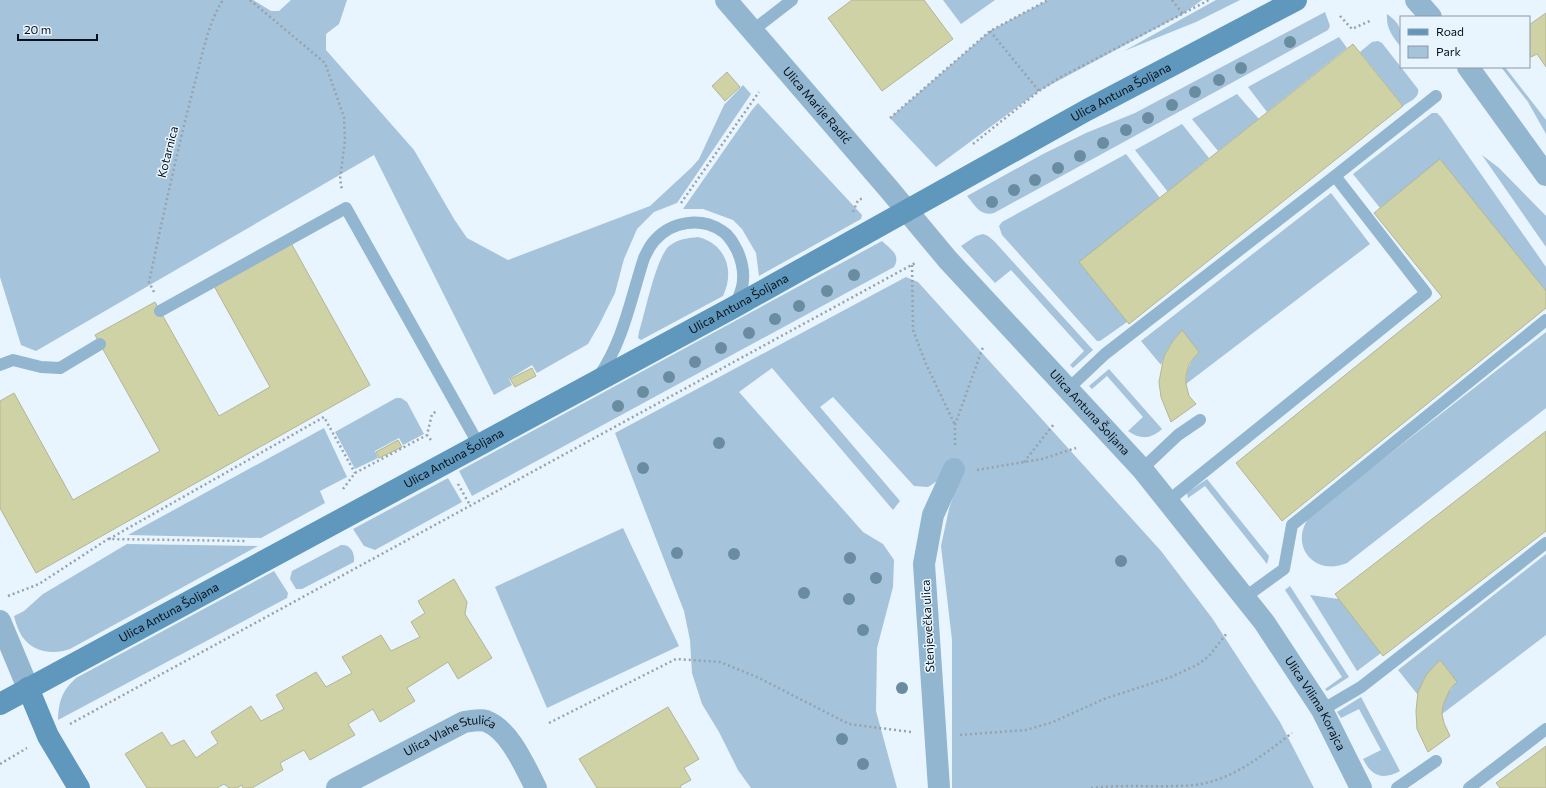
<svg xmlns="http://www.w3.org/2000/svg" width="1546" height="788" viewBox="0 0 1546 788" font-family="Commissioner,sans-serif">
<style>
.green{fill:#a5c3da}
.building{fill:#cfd2a5;stroke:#b4b594}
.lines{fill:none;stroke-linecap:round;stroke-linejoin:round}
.path{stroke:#97a2ab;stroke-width:2.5;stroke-dasharray:2 3;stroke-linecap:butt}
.lane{stroke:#92b5d0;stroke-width:12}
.street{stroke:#92b5d0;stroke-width:22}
.secondary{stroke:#6097bd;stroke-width:22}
.tree{fill:#6a8ca0}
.labels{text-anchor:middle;stroke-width:3;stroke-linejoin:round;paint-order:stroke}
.street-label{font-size:12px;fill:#061018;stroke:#e8f4fe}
</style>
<rect width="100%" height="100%" fill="#e8f4fe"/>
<path class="green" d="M0 0H253L271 11H279L291 0H347L339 24 326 34V50L414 150 454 219 467 238 508 260 650 206 692 167 699 159 724 105 743 85 751 94 677 203 654 212 637 229 624 259 615 293 599 325 588 344 537 373 532 365 509 379 512 385 494 395 374 155 36 351 21 345 0 277Z
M943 0H995L961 24Z
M1048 0H1202L1183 14 1039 91 936 167 890 118 990 31Z
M1216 0H1240L1196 22 1124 51Z
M1325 12 1330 26 1328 30 994 213C980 217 975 205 967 196L1043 154 1086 133 1135 113Z
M1387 14C1402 25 1401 30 1401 47 1392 36 1386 28 1387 14Z
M1339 37 1347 48 1267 112 1248 87Z
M1378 41 1382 43 1418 89C1420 98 1409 102 1403 106L1360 52 1372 42Z
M1501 67H1505L1546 120V134L1528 102Z
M1237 94 1259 119 1218 151 1192 119Z
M758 103 862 215 861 219 759 276 756 253 742 229 733 220 703 209H683L752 110Z
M1432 113H1437L1441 117 1546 267V291L1440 160 1380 208 1353 174Z
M1182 124 1209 158 1168 192 1135 150Z
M1126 154 1160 198 1127 322 1100 341H1097L1002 235 999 226 1002 222Z
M1482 155 1499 168 1546 216V247Z
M1331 193 1370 244 1186 384C1186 372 1189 361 1199 352L1182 331C1172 340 1165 352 1161 365L1141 341Z
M983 234 988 236 994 241 1093 350 1073 368 1070 365 1084 351 1011 270 995 283 961 246 976 236Z
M698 237C726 244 735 271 723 296L641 340 638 338 639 332C645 313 656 258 669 246 678 239 688 238 698 237Z
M882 241C891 250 901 254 894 267L472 496 459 471Z
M906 277 918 282 1161 551 1212 618 1280 722 1314 788H952V640L941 546 949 509 964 465 947 463 942 478 928 487 914 486 833 397 820 407 900 501 893 510 772 368 739 392 863 532 883 544 894 560 893 587 877 648 876 711 897 788H751L738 770 719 732 702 704 692 673 690 640 684 611 615 433Z
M1546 332V408L1347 563C1314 577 1288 545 1310 516Z
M1109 369 1162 429C1151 439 1141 440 1128 431L1143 417 1107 376 1092 389 1089 386Z
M396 398H401L407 402 424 434 403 445 399 438 375 451 378 458 355 469 335 432Z
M324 428 347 477 320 491 325 503 261 538 128 535Z
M448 478 462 502 375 550 364 546 353 529Z
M1207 479 1269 556 1267 564 1205 486 1188 498 1187 493Z
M623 528 679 646 547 708 495 587Z
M127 544 258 546 70 649C51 656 28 651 19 631 17 626 15 621 14 616L24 611 43 594Z
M341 545C350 544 355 552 354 562L302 589H296L290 579 292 571Z
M1546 554V635L1442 714C1443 701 1447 692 1457 682L1440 660 1426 675 1418 695 1398 670Z
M274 571 288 593 287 598 58 720C59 700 62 691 76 678Z
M1290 586 1349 677 1327 691 1325 689 1342 677 1285 590Z
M1310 595 1339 599 1381 653 1357 671Z
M1361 697 1400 771C1383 780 1372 777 1363 759L1381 750 1359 709 1341 718 1337 712Z"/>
<path class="building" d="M852 0H924L953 39 882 91 828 18Z
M1546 13V67L1537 54 1531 57 1529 54V25Z
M1353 44 1403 106 1129 324 1079 262Z
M727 72 740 87 725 101 712 86Z
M1440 159 1546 291V308L1282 521 1236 463 1442 297 1374 213Z
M291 243 370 385 36 573 0 508V401L14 393 73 500 160 451 95 335 155 302 219 416 270 387 214 286Z
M1182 330 1199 352 1189 364 1186 376V384L1189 396 1196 404 1171 422 1161 397 1159 382 1164 356 1173 341Z
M532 368 536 376 515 387 510 379Z
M1546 431V531L1383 656 1335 594Z
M398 440 402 447 379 458 376 452Z
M454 579 467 602 465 614 492 658 458 679 448 662 407 688 415 701 380 722 373 709 348 724 355 735 310 760 304 750 280 763 283 770 252 788H243L242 785 237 788H229L224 784 217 788H147L125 754 162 732 171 746 184 740 196 758 218 743 211 732 251 706 261 721 284 709 276 695 316 672 326 687 352 673 342 657 381 635 391 651 420 637 411 622 425 613 418 601Z
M1440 660 1457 682 1450 689 1443 705 1442 714 1444 723 1450 736 1428 752 1417 729 1416 711 1418 692 1426 675Z
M668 707 699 759 684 768 691 780 680 786 681 788H597L579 759Z
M1546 746V788H1500L1496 783Z"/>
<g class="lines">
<path class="path" d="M250 0 325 63 344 117 345 140 340 179 342 190
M1172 0 1183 14
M1340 16 1352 29 1372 20
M990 31 1039 91
M890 118 990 31 1048 0
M973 144 1039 91 1059 78 1209 0
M681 203 759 92
M853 212 858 200 864 198
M912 265 913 330 926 364 955 425
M154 292 149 282C163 216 177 151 194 86 201 60 208 22 223 0
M431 440 427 435 432 414 437 411
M955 445V425L983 347
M1024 462 1054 424
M977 470 1042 459 1076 448
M458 484 470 505
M343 489 355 473 427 435
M109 539 324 417 355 473
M8 596 39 584 108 539 246 541
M549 723 676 659 720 662 757 677 849 724 911 732
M70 724 917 262
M960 735 1026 730 1053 722 1104 699 1171 677 1197 665 1209 656 1227 633
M0 764 27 748
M1091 788C1125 784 1161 788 1195 785 1233 780 1263 755 1292 733"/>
<path class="lane" d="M752 31 792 0
M160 311 346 208 479 445
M0 365 13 360 41 367 60 368 100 344
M599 376C623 342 631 298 644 258 647 252 650 245 655 240 672 221 701 217 722 231 729 235 733 243 737 250 741 259 744 269 743 280 743 289 738 298 735 306
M1068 389 1105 354 1335 176 1436 96
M1142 469 1178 435 1200 420
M1168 501 1426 293 1335 176
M1244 598 1284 569 1292 525 1546 320
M1322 710 1361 687 1546 543
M1397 788 1436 761
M1469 788 1546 729"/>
<g class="street">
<path id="s1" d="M726 0 888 188 948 260 1142 469 1264 622 1322 710 1361 788"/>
<path d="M1416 0 1431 17"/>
<path d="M1468 67 1546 175"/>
<path d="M0 621 28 688"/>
<path id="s2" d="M337 788 464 722C470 721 480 719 486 721 510 730 525 767 536 788"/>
<path d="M939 788 924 564 933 515 954 469"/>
</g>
<g class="secondary">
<path d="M28 688 48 736 79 788"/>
<path id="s3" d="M0 704 734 307 1087 110 1296 0"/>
</g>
</g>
<g class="tree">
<circle cx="1290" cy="42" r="6"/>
<circle cx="1241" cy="68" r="6"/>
<circle cx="1219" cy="80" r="6"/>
<circle cx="1195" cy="92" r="6"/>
<circle cx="1172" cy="105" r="6"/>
<circle cx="1148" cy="118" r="6"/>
<circle cx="1126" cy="130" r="6"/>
<circle cx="1103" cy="143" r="6"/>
<circle cx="1080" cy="156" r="6"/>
<circle cx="1058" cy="168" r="6"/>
<circle cx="1035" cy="180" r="6"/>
<circle cx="1014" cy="190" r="6"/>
<circle cx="992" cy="202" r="6"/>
<circle cx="854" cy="275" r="6"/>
<circle cx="827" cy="291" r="6"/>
<circle cx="799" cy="306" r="6"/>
<circle cx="775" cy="319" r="6"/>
<circle cx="749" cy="333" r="6"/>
<circle cx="721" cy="348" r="6"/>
<circle cx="695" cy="362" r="6"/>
<circle cx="669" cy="377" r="6"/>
<circle cx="643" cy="392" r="6"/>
<circle cx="618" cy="406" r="6"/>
<circle cx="719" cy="443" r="6"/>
<circle cx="643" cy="468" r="6"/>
<circle cx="677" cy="553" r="6"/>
<circle cx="734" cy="554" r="6"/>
<circle cx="850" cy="558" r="6"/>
<circle cx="1121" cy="561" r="6"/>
<circle cx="876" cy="578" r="6"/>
<circle cx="804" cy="593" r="6"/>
<circle cx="849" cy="599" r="6"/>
<circle cx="863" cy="630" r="6"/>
<circle cx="902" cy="688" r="6"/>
<circle cx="842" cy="739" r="6"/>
<circle cx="863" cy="764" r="6"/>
</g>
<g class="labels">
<g class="street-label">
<text dy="4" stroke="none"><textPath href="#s3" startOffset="1277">Ulica Antuna Šoljana</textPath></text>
<text dy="4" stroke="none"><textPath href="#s1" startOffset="139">Ulica Marije Radić</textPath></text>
<text transform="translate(168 152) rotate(-76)" y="4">Kotarnica</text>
<text dy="4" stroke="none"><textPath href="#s3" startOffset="840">Ulica Antuna Šoljana</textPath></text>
<text dy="4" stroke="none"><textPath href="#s1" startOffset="550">Ulica Antuna Šoljana</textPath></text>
<text dy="4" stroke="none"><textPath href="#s3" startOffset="516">Ulica Antuna Šoljana</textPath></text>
<text dy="4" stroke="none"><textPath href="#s3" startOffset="192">Ulica Antuna Šoljana</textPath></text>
<text transform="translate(928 626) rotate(-93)" y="4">Stenjevečka ulica</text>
<text dy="4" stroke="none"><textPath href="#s1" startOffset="919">Ulica Vilima Korajca</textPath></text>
<text dy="4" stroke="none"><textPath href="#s2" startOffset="126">Ulica Vlahe Stulića</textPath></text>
</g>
</g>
<rect x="1400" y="16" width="130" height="52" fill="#e8f4fe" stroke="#8e99a2"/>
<rect x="1408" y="29" width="20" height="6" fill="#6097bd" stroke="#8e99a2"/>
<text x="1436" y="36" font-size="12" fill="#061018">Road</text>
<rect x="1408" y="46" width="20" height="12" fill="#a5c3da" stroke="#8e99a2"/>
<text x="1436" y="56" font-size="12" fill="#061018">Park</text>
<path d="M18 34v6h79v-6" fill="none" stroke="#061018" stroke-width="2"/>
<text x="24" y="34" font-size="12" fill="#061018" stroke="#e8f4fe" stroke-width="3" paint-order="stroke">20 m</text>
</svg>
